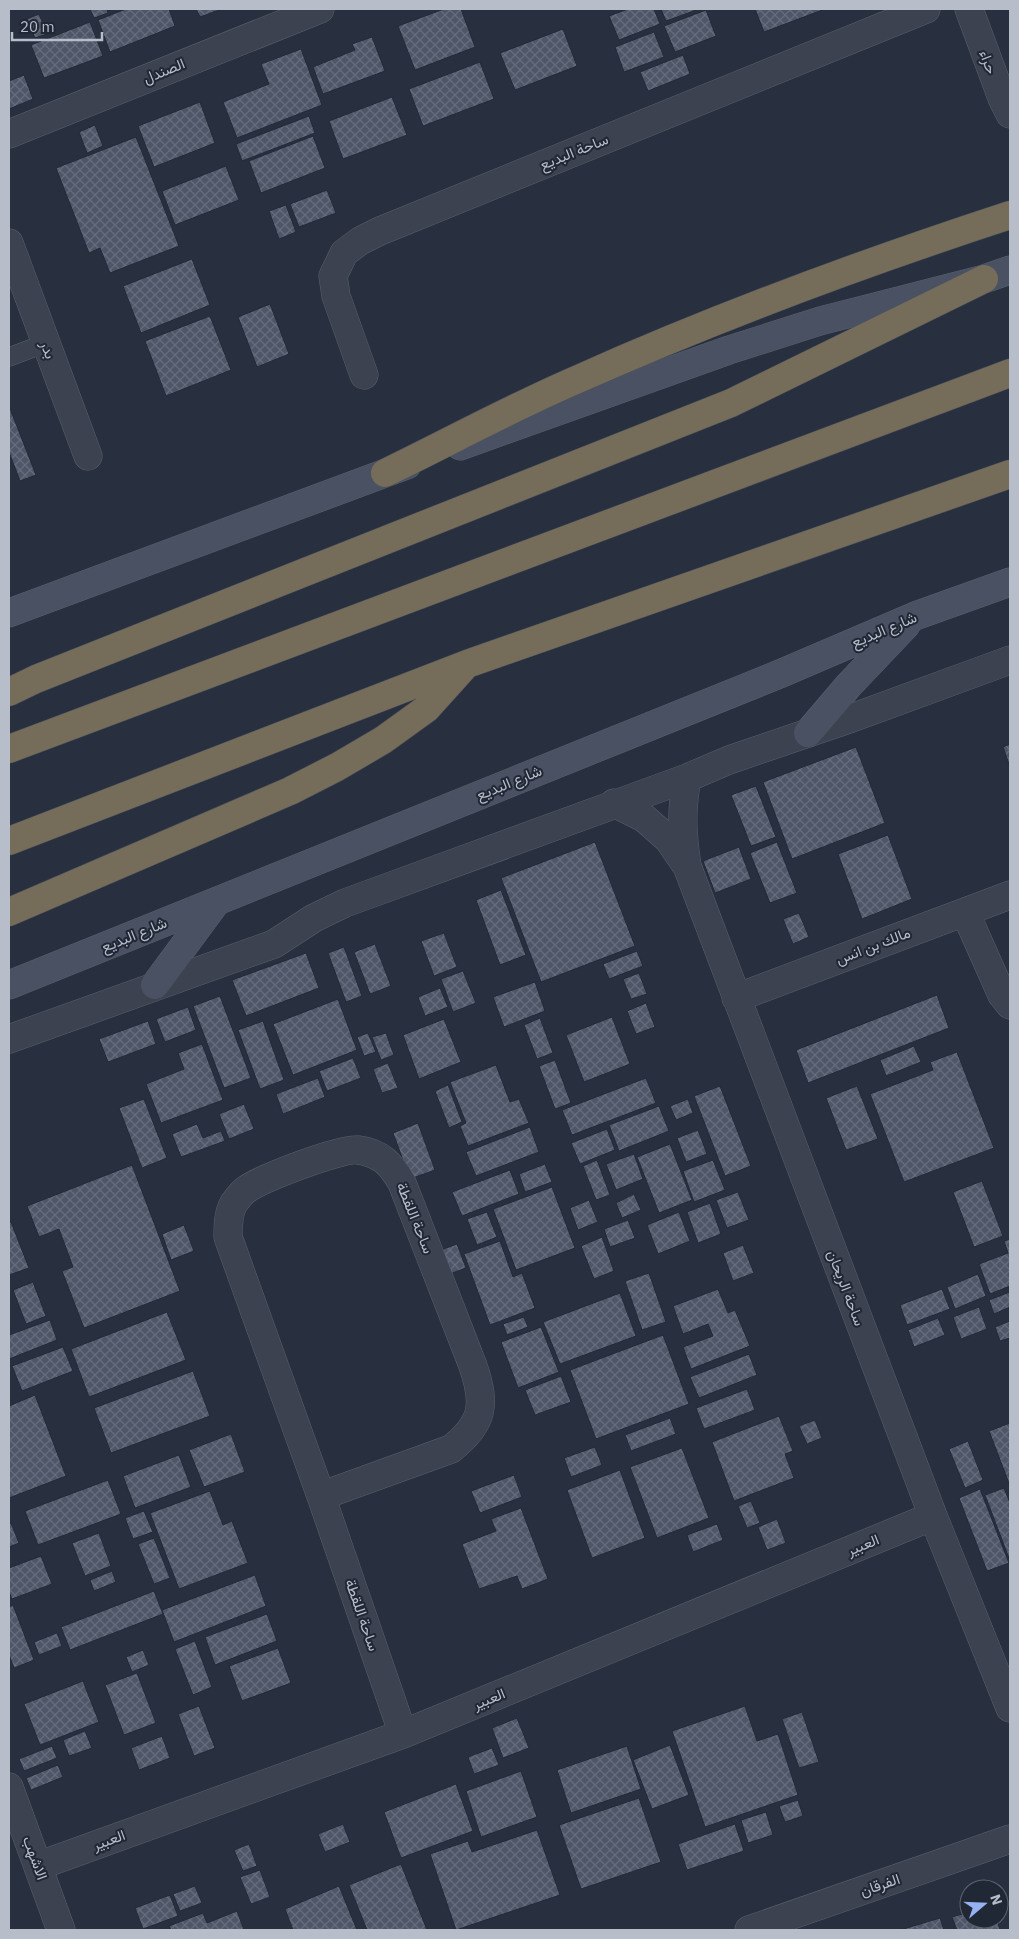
<svg xmlns="http://www.w3.org/2000/svg" width="1019" height="1939" viewBox="0 0 1019 1939" font-family="'IBM Plex Sans',Vazirmatn,sans-serif">
<style>
.building{fill:url(#building-cross-hatch);stroke:#222937}
.lines{fill:none;stroke-linecap:round;stroke-linejoin:round}
.lane-casing{stroke:#59606d;stroke-width:19}
.street-casing{stroke:#59606d;stroke-width:29}
.secondary-casing{stroke:#59606d;stroke-width:29}
.highway-casing{stroke:#464d5a;stroke-width:29}
.lane{stroke:#3c424f;stroke-width:18}
.street{stroke:#3c424f;stroke-width:28}
.secondary{stroke:#4a5162;stroke-width:28}
.highway{stroke:#756c59;stroke-width:28}
.labels{text-anchor:middle;stroke-width:4;stroke-linejoin:round;paint-order:stroke}
.street-label{font-size:15px;fill:#b8bdca;stroke:#202735}
</style>
<defs>
<pattern id="building-cross-hatch" width="8" height="8" patternUnits="userSpaceOnUse" patternTransform="scale(1.25)"><rect width="8" height="8" fill="#4e5668"/><path d="M0 0l8 8M0 8l8-8" fill="none" stroke="#656c7c"/></pattern>
</defs>
<rect width="100%" height="100%" fill="#28303f"/>
<path class="building" d="M90 9H107L108 13 94 18Z
M126 9H169L175 26 110 52 98 20Z
M196 9H222L200 17Z
M444 9H461L475 47 415 70 398 26Z
M628 9H654L660 24 619 40 609 16Z
M661 9H699L666 21Z
M755 9H825L764 32Z
M706 10 716 36 675 52 664 26Z
M39 14 47 34 35 38 27 19Z
M90 22 103 56 44 78 31 45Z
M563 29 577 66 515 90 500 53Z
M654 32 664 57 624 72 615 47Z
M372 37 385 71 323 94 313 67 355 50 352 44Z
M301 49 322 105 237 138 223 102 269 84 261 64Z
M683 55 690 74 648 91 640 72Z
M480 62 494 99 423 126 409 89Z
M24 75 33 99 9 109V81Z
M392 97 407 135 343 159 329 121Z
M200 102 215 143 154 167 138 126Z
M309 116 315 133 242 161 236 144Z
M95 125 103 146 87 153 79 132Z
M313 136 325 168 261 193 249 161Z
M136 137 179 246 110 273 100 248 89 253 56 168Z
M226 166 239 200 175 225 162 191Z
M327 190 336 213 299 227 290 204Z
M286 205 296 232 279 239 269 211Z
M192 259 210 305 141 333 123 286Z
M270 304 289 354 257 367 238 317Z
M210 316 231 370 166 396 145 341Z
M9 406 36 475 20 481 9 452Z
M1010 744V767L1003 747Z
M856 747 885 823 792 859 763 782Z
M756 786 776 837 751 846 731 795Z
M888 835 912 899 862 919 838 854Z
M595 842 635 946 541 982 501 878Z
M777 842 797 893 770 903 750 853Z
M739 847 751 879 715 893 703 861Z
M501 890 526 955 500 965 476 900Z
M799 913 809 937 793 944 783 919Z
M444 933 457 967 434 976 421 941Z
M375 944 391 986 370 994 354 952Z
M344 947 362 996 346 1002 328 953Z
M637 951 643 966 609 979 603 964Z
M306 953 319 988 246 1016 232 980Z
M463 971 476 1003 453 1012 441 979Z
M639 973 647 994 631 999 623 979Z
M535 982 545 1011 504 1027 493 997Z
M440 988 448 1007 425 1016 418 997Z
M937 995 949 1028 808 1083 796 1050Z
M220 996 251 1078 224 1088 193 1006Z
M338 999 357 1050 293 1075 273 1024Z
M646 1003 655 1027 636 1034 627 1011Z
M188 1007 196 1030 165 1042 156 1019Z
M612 1017 630 1064 584 1082 566 1035Z
M540 1018 553 1053 537 1059 524 1025Z
M444 1019 461 1062 419 1079 403 1035Z
M148 1021 156 1044 108 1062 99 1039Z
M263 1021 284 1080 260 1089 238 1030Z
M368 1033 376 1052 364 1056 357 1037Z
M386 1033 394 1055 381 1060 372 1037Z
M202 1044 223 1100 161 1123 146 1084 184 1069 178 1053Z
M914 1046 921 1062 886 1076 880 1060Z
M957 1052 994 1148 904 1182 870 1094 933 1070 930 1062Z
M353 1058 361 1078 327 1091 319 1071Z
M555 1060 571 1103 555 1109 539 1066Z
M388 1063 398 1088 382 1093 373 1069Z
M496 1065 510 1102 519 1099 529 1123 468 1146 460 1126 466 1123 450 1082Z
M318 1078 325 1097 283 1114 276 1094Z
M646 1078 656 1103 572 1135 562 1110Z
M448 1085 462 1122 449 1128 435 1091Z
M720 1086 751 1166 725 1176 694 1096Z
M857 1086 878 1139 846 1150 826 1098Z
M144 1099 167 1158 142 1168 119 1108Z
M688 1099 693 1113 676 1120 670 1106Z
M244 1104 254 1129 229 1139 219 1114Z
M659 1106 669 1131 619 1151 609 1125Z
M418 1123 435 1170 410 1179 393 1133Z
M197 1124 203 1138 221 1131 225 1141 181 1157 172 1134Z
M530 1127 539 1152 476 1176 466 1152Z
M607 1129 615 1150 580 1164 571 1143Z
M698 1130 707 1154 686 1162 677 1138Z
M670 1144 692 1200 659 1213 637 1157Z
M634 1154 643 1179 616 1190 606 1164Z
M597 1160 610 1195 596 1200 583 1166Z
M713 1160 725 1190 694 1202 683 1171Z
M545 1164 552 1182 525 1192 519 1174Z
M132 1165 180 1291 84 1328 62 1271 73 1267 59 1229 39 1237 27 1206Z
M510 1170 519 1194 462 1216 452 1192Z
M982 1181 1003 1236 974 1247 953 1192Z
M552 1187 575 1248 516 1270 493 1209Z
M738 1192 749 1220 727 1228 716 1200Z
M634 1194 641 1210 622 1218 616 1203Z
M589 1200 598 1222 578 1230 570 1208Z
M710 1203 721 1234 698 1243 687 1212Z
M487 1212 497 1237 477 1245 467 1219Z
M679 1212 690 1241 658 1254 647 1225Z
M628 1220 635 1238 610 1247 604 1229Z
M9 1222H11L29 1268 9 1275Z
M184 1225 194 1251 171 1260 162 1234Z
M602 1237 614 1271 594 1279 581 1246Z
M1010 1239V1286L990 1294 979 1264 1008 1253 1004 1241Z
M500 1241 513 1277 522 1273 535 1308 490 1325 464 1254Z
M457 1244 466 1268 447 1275 438 1251Z
M743 1245 754 1273 733 1281 723 1253Z
M649 1273 666 1322 642 1330 625 1281Z
M978 1274 986 1296 955 1309 947 1287Z
M33 1282 46 1316 26 1324 13 1290Z
M718 1289 728 1313 735 1310 750 1346 691 1369 683 1347 713 1336 708 1324 683 1334 673 1306Z
M942 1289 950 1309 907 1325 900 1305Z
M1010 1292V1307L994 1314 989 1300Z
M620 1293 636 1336 560 1364 543 1322Z
M979 1307 987 1329 961 1339 953 1317Z
M167 1312 186 1360 89 1397 71 1349Z
M524 1317 528 1327 507 1335 503 1324Z
M938 1318 945 1335 914 1347 908 1330Z
M50 1320 57 1340 9 1359V1335Z
M1010 1321V1338L1000 1341 995 1327Z
M541 1327 559 1372 518 1388 501 1342Z
M663 1335 689 1404 596 1439 570 1370Z
M63 1347 73 1371 22 1391 12 1366Z
M749 1354 757 1375 699 1398 690 1377Z
M193 1371 210 1416 111 1453 94 1408Z
M561 1376 571 1402 535 1415 525 1390Z
M747 1389 755 1410 704 1429 696 1408Z
M35 1395 66 1476 9 1498V1406Z
M779 1416 793 1451 785 1454 794 1478 734 1501 712 1442Z
M670 1418 676 1434 631 1451 625 1435Z
M815 1420 822 1438 807 1444 799 1426Z
M1010 1423V1486L989 1431Z
M231 1434 245 1472 204 1487 189 1450Z
M968 1441 983 1480 965 1488 949 1449Z
M595 1447 602 1465 571 1477 564 1458Z
M682 1448 709 1518 657 1538 630 1467Z
M179 1455 191 1487 135 1508 123 1476Z
M620 1470 645 1538 592 1558 567 1490Z
M514 1475 522 1497 480 1513 471 1491Z
M108 1480 121 1514 38 1545 25 1511Z
M1004 1488 1010 1503V1561L985 1495Z
M980 1489 1009 1563 987 1571 959 1498Z
M210 1491 223 1525 232 1521 248 1563 179 1589 150 1513Z
M751 1501 760 1523 747 1528 738 1506Z
M521 1508 548 1579 522 1589 517 1576 479 1589 462 1544 496 1531 491 1519Z
M144 1511 153 1532 133 1539 125 1518Z
M777 1519 786 1543 767 1550 758 1527Z
M11 1523 19 1543 9 1547V1524Z
M717 1524 723 1540 693 1552 687 1535Z
M99 1533 111 1566 85 1576 72 1543Z
M154 1538 170 1578 154 1584 138 1544Z
M41 1556 52 1584 12 1599 9 1592V1568Z
M112 1571 116 1582 94 1591 90 1580Z
M255 1575 266 1606 174 1642 162 1610Z
M154 1591 163 1614 70 1650 61 1627Z
M13 1605 34 1660 14 1668 9 1655V1607Z
M267 1614 277 1641 215 1665 205 1637Z
M57 1633 62 1646 39 1655 34 1642Z
M195 1641 212 1687 193 1695 175 1649Z
M278 1648 291 1683 242 1701 229 1666Z
M143 1650 149 1665 132 1672 126 1657Z
M137 1673 156 1723 124 1735 105 1685Z
M83 1681 99 1722 40 1745 24 1704Z
M199 1706 215 1748 194 1756 178 1714Z
M745 1706 757 1741 778 1734 798 1795 705 1827 672 1731Z
M802 1712 819 1762 799 1768 782 1719Z
M517 1718 529 1748 503 1758 492 1728Z
M85 1731 92 1748 69 1756 63 1740Z
M162 1736 170 1758 139 1770 131 1748Z
M670 1745 689 1795 652 1809 633 1760Z
M52 1746 57 1758 24 1771 19 1759Z
M627 1746 641 1789 571 1813 557 1770Z
M492 1748 499 1765 474 1774 468 1757Z
M58 1765 63 1777 31 1790 26 1778Z
M521 1771 537 1817 481 1837 466 1791Z
M456 1784 473 1831 401 1858 384 1812Z
M639 1798 661 1862 581 1889 559 1825Z
M798 1800 803 1816 785 1822 779 1806Z
M766 1812 773 1835 748 1843 741 1820Z
M343 1824 350 1842 325 1852 318 1834Z
M735 1824 744 1851 687 1870 678 1844Z
M537 1830 560 1895 456 1930 430 1854 468 1841 472 1852Z
M249 1844 257 1866 243 1871 234 1850Z
M401 1864 427 1930H367L349 1885Z
M260 1870 270 1897 251 1904 240 1877Z
M195 1886 202 1903 180 1911 173 1894Z
M339 1886 357 1930H293L285 1909Z
M170 1895 178 1916 143 1929 135 1908Z
M237 1911 244 1930H171L169 1926 203 1913 207 1923Z
M969 1912V1919H997L1000 1930H957L952 1917Z
M940 1918 944 1930H900Z"/>
<g class="lines">
<g class="lane-casing">
<path id="lane" d="M9 357 46 343"/>
</g>
<g class="street-casing">
<path id="street" d="M969 9 1002 98 1010 114
M9 134 320 9
M9 243 88 456
M364 375 336 296 333 276 344 253 360 241 380 231 926 9
M687 778C681 811 682 832 687 866L933 1516 1010 1708
M614 803 644 818 668 839 686 865
M965 912 1002 995 1010 1005
M736 998 1010 895
M9 1039 274 944 314 918 345 903 687 778 729 760 849 719 1010 660
M321 1496 451 1449C484 1423 486 1404 473 1366L402 1183C391 1164 381 1153 358 1150 340 1148 263 1178 247 1189 242 1192 237 1199 234 1203 228 1213 228 1226 228 1237L321 1496 403 1734
M9 1787 61 1930
M38 1866 403 1734 933 1516
M749 1930 1010 1839"/>
</g>
<g class="secondary-casing">
<path id="secondary" d="M460 446 729 350 820 321 984 279 1010 270
M9 613 407 465
M808 733 849 685 906 625
M9 985 782 673 915 616 1010 582
M155 985 217 901"/>
</g>
<g class="highway-casing">
<path id="highway" d="M385 473C449 442 511 408 576 380 717 317 863 263 1010 215
M9 692 36 679 731 403 984 279
M9 749 1010 373
M9 841 467 664 1010 474
M9 912 290 791 337 767 383 740 426 709 463 668"/>
</g>
<use href="#lane" class="lane"/>
<use href="#street" class="street"/>
<use href="#secondary" class="secondary"/>
<use href="#highway" class="highway"/>
</g>
<g class="labels">
<g class="street-label">
<text transform="translate(988 62) rotate(69)" y="5">حراء</text>
<text transform="translate(164 71) rotate(-22)" y="5">الصندل</text>
<text transform="translate(574 152) rotate(-22)" y="5">ساحة البديع</text>
<text transform="translate(48 350) rotate(70)" y="5">بدر</text>
<text transform="translate(884 630) rotate(-23)" y="5">شارع البديع</text>
<text transform="translate(509 783) rotate(-22)" y="5">شارع البديع</text>
<text transform="translate(134 935) rotate(-22)" y="5">شارع البديع</text>
<text transform="translate(873 946) rotate(-21)" y="5">مالك بن انس</text>
<text transform="translate(415 1218) rotate(68)" y="5">ساحة اللقطة</text>
<text transform="translate(846 1288) rotate(69)" y="5">ساحة الريحان</text>
<text transform="translate(863 1545) rotate(-22)" y="5">العبير</text>
<text transform="translate(362 1615) rotate(71)" y="5">ساحة اللقطة</text>
<text transform="translate(489 1699) rotate(-22)" y="5">العبير</text>
<text transform="translate(109 1840) rotate(-20)" y="5">العبير</text>
<text transform="translate(35 1858) rotate(70)" y="5">الاشهب</text>
<text transform="translate(880 1885) rotate(-19)" y="5">الفرقان</text>
</g>
</g>
<rect width="1019" height="1939" fill="none" stroke="#b8bdca" stroke-width="20"/>
<g transform="translate(984 1904) rotate(71)"><circle r="24" fill="#202735" stroke="#5d6371"/>
<path d="M0-4L9 19L0 12L-9 19Z" fill="#96b1f1"/>
<text y="-8" font-size="14" font-weight="bold" text-anchor="middle" fill="#b8bdca">N</text>
</g>
<path d="M12 32v8h90v-8" fill="none" stroke="#b8bdca" stroke-width="2.5"/>
<text x="20" y="32" font-size="15" fill="#b8bdca" stroke="#202735" stroke-width="4" paint-order="stroke">20 m</text>
</svg>
